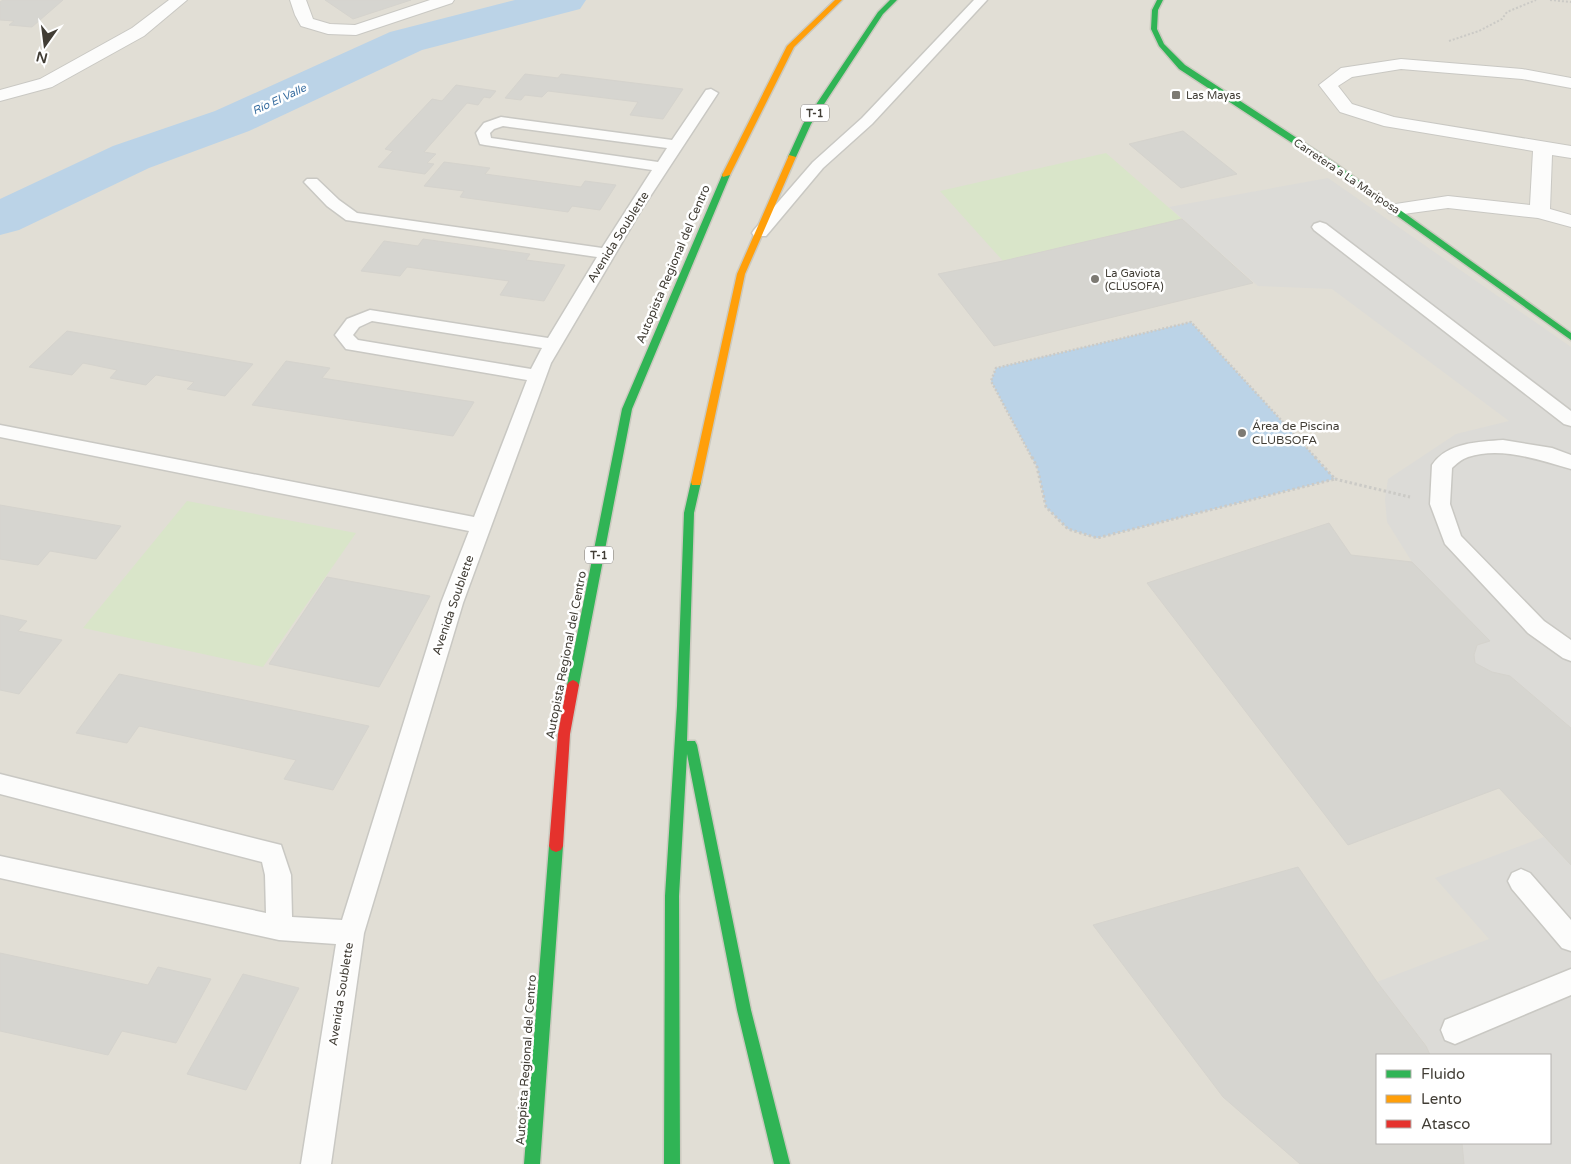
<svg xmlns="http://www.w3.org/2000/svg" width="1571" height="1164" viewBox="0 0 1571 1164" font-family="'Varela Round',sans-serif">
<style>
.residential{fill:#e1ded5;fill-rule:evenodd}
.green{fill:#d9e5c9}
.parking{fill:#dcdbd7}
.water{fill:#bbd3e7}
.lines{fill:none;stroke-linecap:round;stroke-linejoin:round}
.river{fill:#bbd3e7;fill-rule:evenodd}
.building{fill:#d6d5d0;stroke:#d5d3cd}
.lane-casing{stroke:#c9c8c3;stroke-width:3}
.street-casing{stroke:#c9c8c3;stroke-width:2}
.fast-casing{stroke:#cbc9bf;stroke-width:3}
.slow-casing{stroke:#cbc9bf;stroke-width:3}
.jam-casing{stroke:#cbc9bf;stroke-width:3}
.path-far2{stroke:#cbcac6;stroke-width:2;stroke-dasharray:2 2;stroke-linecap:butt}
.path-far1{stroke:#cbcac6;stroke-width:2.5;stroke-dasharray:2 2;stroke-linecap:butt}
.path{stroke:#cbcac6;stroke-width:3;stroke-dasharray:2.5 2.5;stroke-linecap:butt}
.lane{fill:#fcfcfb;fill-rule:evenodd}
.street{fill:#fcfcfb;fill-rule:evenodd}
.fast{fill:#30b455;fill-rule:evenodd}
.slow{fill:#ff9f0a;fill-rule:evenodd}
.jam{fill:#e5322d;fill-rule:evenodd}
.poi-dot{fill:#7d7a73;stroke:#fff;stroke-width:2}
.labels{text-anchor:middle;stroke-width:5;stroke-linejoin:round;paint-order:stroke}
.far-poi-label{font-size:11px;fill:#413d35;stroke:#fff;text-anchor:start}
.far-water-label{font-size:11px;font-style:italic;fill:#3a6fa1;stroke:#fff}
.shield{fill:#fff;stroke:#7a7772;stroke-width:1}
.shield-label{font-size:11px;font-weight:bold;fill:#413d35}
.far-street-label{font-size:11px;fill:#413d35;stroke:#fff}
.street-label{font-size:12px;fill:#413d35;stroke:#fff}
.poi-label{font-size:12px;fill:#413d35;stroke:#fff;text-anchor:start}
</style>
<rect width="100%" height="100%" fill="#edece7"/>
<path class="residential" d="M0 0H1571V1164H0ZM1377 1055H1550V1143H1377Z"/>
<path class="green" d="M1106 153 1182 219 1003 261 940 191Z
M187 501 356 533 263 667 83 628Z"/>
<path class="parking" d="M1328 178 1571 347V728L1510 676 1492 672 1475 663 1474 655 1477 645 1490 641 1412 562 1387 522 1385 499 1388 479 1456 434 1509 421 1332 289 1258 286 1169 207Z
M1544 837 1571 865V1164H1464L1462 1143H1550V1055H1430L1426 1045 1377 982 1489 939 1435 878Z"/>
<path class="water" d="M1191 322 1335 479 1097 538 1068 529 1046 507 1037 467 991 381 996 368Z"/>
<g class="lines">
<path class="river" d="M515 0H586L580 9 422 50 249 131 149 168 19 230 0 235V199L113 146 215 111 390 32Z"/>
</g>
<path class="building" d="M3 0H63L32 27 9 25 14 21 0 20V2Z
M325 0H411L353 19Z
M525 74 558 78 561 74 683 89 663 119 630 115 638 102 548 91 542 97 525 95 521 100 505 98Z
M456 85 496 91 490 98 484 97 478 105 467 103 424 152 436 154 427 163 434 164 425 174 378 167 393 151 385 149 432 99 442 101Z
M1183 131 1237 174 1181 188 1129 144Z
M444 162 490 168 485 174 581 187 585 181 616 185 600 210 572 206 568 212 460 197 464 191 424 186Z
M1182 219 1253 283 994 346 938 274 1003 261Z
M423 239 530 254 526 260 565 265 544 301 500 295 509 281 407 267 400 276 361 271 384 241 418 246Z
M67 331 253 364 225 396 187 389 194 382 156 375 146 385 110 378 117 370 83 363 72 375 29 367Z
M286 361 330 368 322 378 474 402 453 436 252 405Z
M0 505 121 526 96 559 50 551 38 565 0 559Z
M1329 523 1351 555 1412 562 1490 641 1477 645 1474 655 1475 663 1492 672 1510 676 1571 728V865L1499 788 1348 845 1147 583Z
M327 577 430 596 379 687 269 664Z
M0 615 27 621 18 631 62 640 19 694 0 690Z
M119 674 369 726 333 790 284 779 296 760 139 726 127 743 76 733Z
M1298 867 1377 982 1426 1046 1430 1055H1377V1143H1462L1464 1164H1300L1223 1097 1093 925Z
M0 953 148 985 158 967 211 979 176 1043 122 1031 108 1055 0 1031Z
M243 974 299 988 246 1090 187 1074Z"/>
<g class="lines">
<g class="lane-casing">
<path id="lane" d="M974 0H987L872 124 823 168 766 236H754L752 233 754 230 813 162 862 118Z
M711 89 718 93 640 212 551 363 463 603 364 933 331 1164H301L336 944 279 940 0 878V856L266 913 265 875 262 862 0 794V774L281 845 291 875 292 917 342 920 441 603 469 531 0 437V425L474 517 527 380 352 350 346 349 335 335 347 319 370 310 548 338 597 257 346 220 327 206 304 182 307 179H317L339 200 357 213 602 248 652 170 485 145 480 144 476 133 484 123 501 117 672 140 706 90ZM503 126 667 148 658 162 491 138 490 133 494 129ZM372 321 542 348 531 369 358 340 353 335 359 327Z
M1320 222 1326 224 1571 411V426L1564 424 1314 230 1312 227 1314 224Z
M1503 440 1552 448 1571 455V469C1539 460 1501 446 1468 457 1462 459 1456 464 1452 468L1450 504 1461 536 1544 621 1571 640V661L1563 658 1528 633 1445 544 1430 504 1432 465C1447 442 1479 442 1503 440Z
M1521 869 1530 873 1571 920V951L1562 948 1512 889 1508 881 1512 873Z
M1571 969V995L1455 1044 1445 1040 1441 1030 1445 1020Z"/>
</g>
<g class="street-casing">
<path id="street" d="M169 0H187L144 36 52 87 0 101V90L40 79 132 28Z
M290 0H306L313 19 330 24 355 25 430 0H454L452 3 356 35 328 34 301 26 295 15Z
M1401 59 1522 69 1571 78V88L1522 79 1401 69 1352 77 1338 86 1352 104 1394 117 1571 146V158L1552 155 1550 209 1571 215V227L1538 218 1448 208 1396 215 1389 213 1386 209 1389 205 1448 196 1530 205 1533 151 1384 126 1340 112 1319 85 1341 68Z"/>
</g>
<g class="fast-casing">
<path id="fast" d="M890 0H897L883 14 811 124 796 157 789 159 788 157 803 124 878 12Z
M1157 0H1163L1158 10 1157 29 1164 44 1185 65 1332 161 1571 333V340L1326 165 1179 69 1159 46 1151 29 1152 10Z
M723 173 730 175 632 409 579 685 577 688 573 690 569 688 567 685 622 409Z
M696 478 701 482 694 513 687 741H695L697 745 751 1010 790 1164H774L737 1010 687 754 679 896 680 1164H664L665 896 677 706 684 513 691 482Z
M556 840 561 842 563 846 540 1164H524L549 846 551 842Z"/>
</g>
<g class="slow-casing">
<path id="slow" d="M835 0H842L794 47 730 175 723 177 722 175 787 46Z
M789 155 796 157 745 274 701 482 700 485H692L691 482 737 274Z"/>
</g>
<g class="jam-casing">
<path id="jam" d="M573 680 577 682 579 685 570 734 563 846 561 850 556 852 551 850 549 846 558 734 567 685 569 682Z"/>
</g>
<path class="path-far2" d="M1550 0 1571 2
M1449 41 1479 31 1502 19 1507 12 1536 0"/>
<path class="path-far1" d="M1032 458 991 381 996 368 1191 322 1316 458"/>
<path class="path" d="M1032 457 1037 467 1046 507 1068 529 1097 538 1335 479
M1315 457 1335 479
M1335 479 1410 497"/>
<use href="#lane" class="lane"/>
<use href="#street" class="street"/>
<use href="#fast" class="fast"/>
<use href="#slow" class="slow"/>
<use href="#jam" class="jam"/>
</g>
<g class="poi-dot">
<rect x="1171" y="90" width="10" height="10" rx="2.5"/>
<circle cx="1095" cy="279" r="5"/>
<circle cx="1242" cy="433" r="5"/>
</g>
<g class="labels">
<g class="far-poi-label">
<text x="1186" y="99">Las Mayas</text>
<text x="1105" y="277">La Gaviota<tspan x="1105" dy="13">(CLUSOFA)</tspan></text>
</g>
<g class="far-water-label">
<text transform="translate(279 99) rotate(-25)" y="4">Río El Valle</text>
</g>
<g class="shield">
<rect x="801" y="104.5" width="28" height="17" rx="4"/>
<rect x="585" y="546.5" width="28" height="17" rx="4"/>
</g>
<g class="shield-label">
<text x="815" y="117">T-1</text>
<text x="599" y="559">T-1</text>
</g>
<g class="far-street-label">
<text transform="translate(1347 176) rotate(34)" y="4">Carretera a La Mariposa</text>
</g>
<g class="street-label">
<text transform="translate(618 237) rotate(-58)" y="4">Avenida Soublette</text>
<text transform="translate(673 264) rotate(-67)" y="4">Autopista Regional del Centro</text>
<text transform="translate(453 605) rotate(-71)" y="4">Avenida Soublette</text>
<text transform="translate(566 655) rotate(-79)" y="4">Autopista Regional del Centro</text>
<text transform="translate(341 994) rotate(-81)" y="4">Avenida Soublette</text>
<text transform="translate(526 1060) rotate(-86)" y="4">Autopista Regional del Centro</text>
</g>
<g class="poi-label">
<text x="1252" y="430">Área de Piscina<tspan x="1252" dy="14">CLUBSOFA</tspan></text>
</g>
</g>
<rect x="1376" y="1054" width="175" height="90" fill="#ffffff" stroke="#b3b1ae"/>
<rect x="1386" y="1070" width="25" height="8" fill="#30b455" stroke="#b3b1ae"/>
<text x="1421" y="1079" font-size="15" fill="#413d35">Fluido</text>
<rect x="1386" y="1095" width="25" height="8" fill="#ff9f0a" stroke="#b3b1ae"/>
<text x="1421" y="1104" font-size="15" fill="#413d35">Lento</text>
<rect x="1386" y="1120" width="25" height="8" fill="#e5322d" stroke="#b3b1ae"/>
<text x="1421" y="1129" font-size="15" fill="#413d35">Atasco</text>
<g transform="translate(45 45) rotate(194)" stroke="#ffffff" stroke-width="4" paint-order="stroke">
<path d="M0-4L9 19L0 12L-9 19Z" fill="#413d35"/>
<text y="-8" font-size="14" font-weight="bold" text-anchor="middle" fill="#413d35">N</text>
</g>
</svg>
